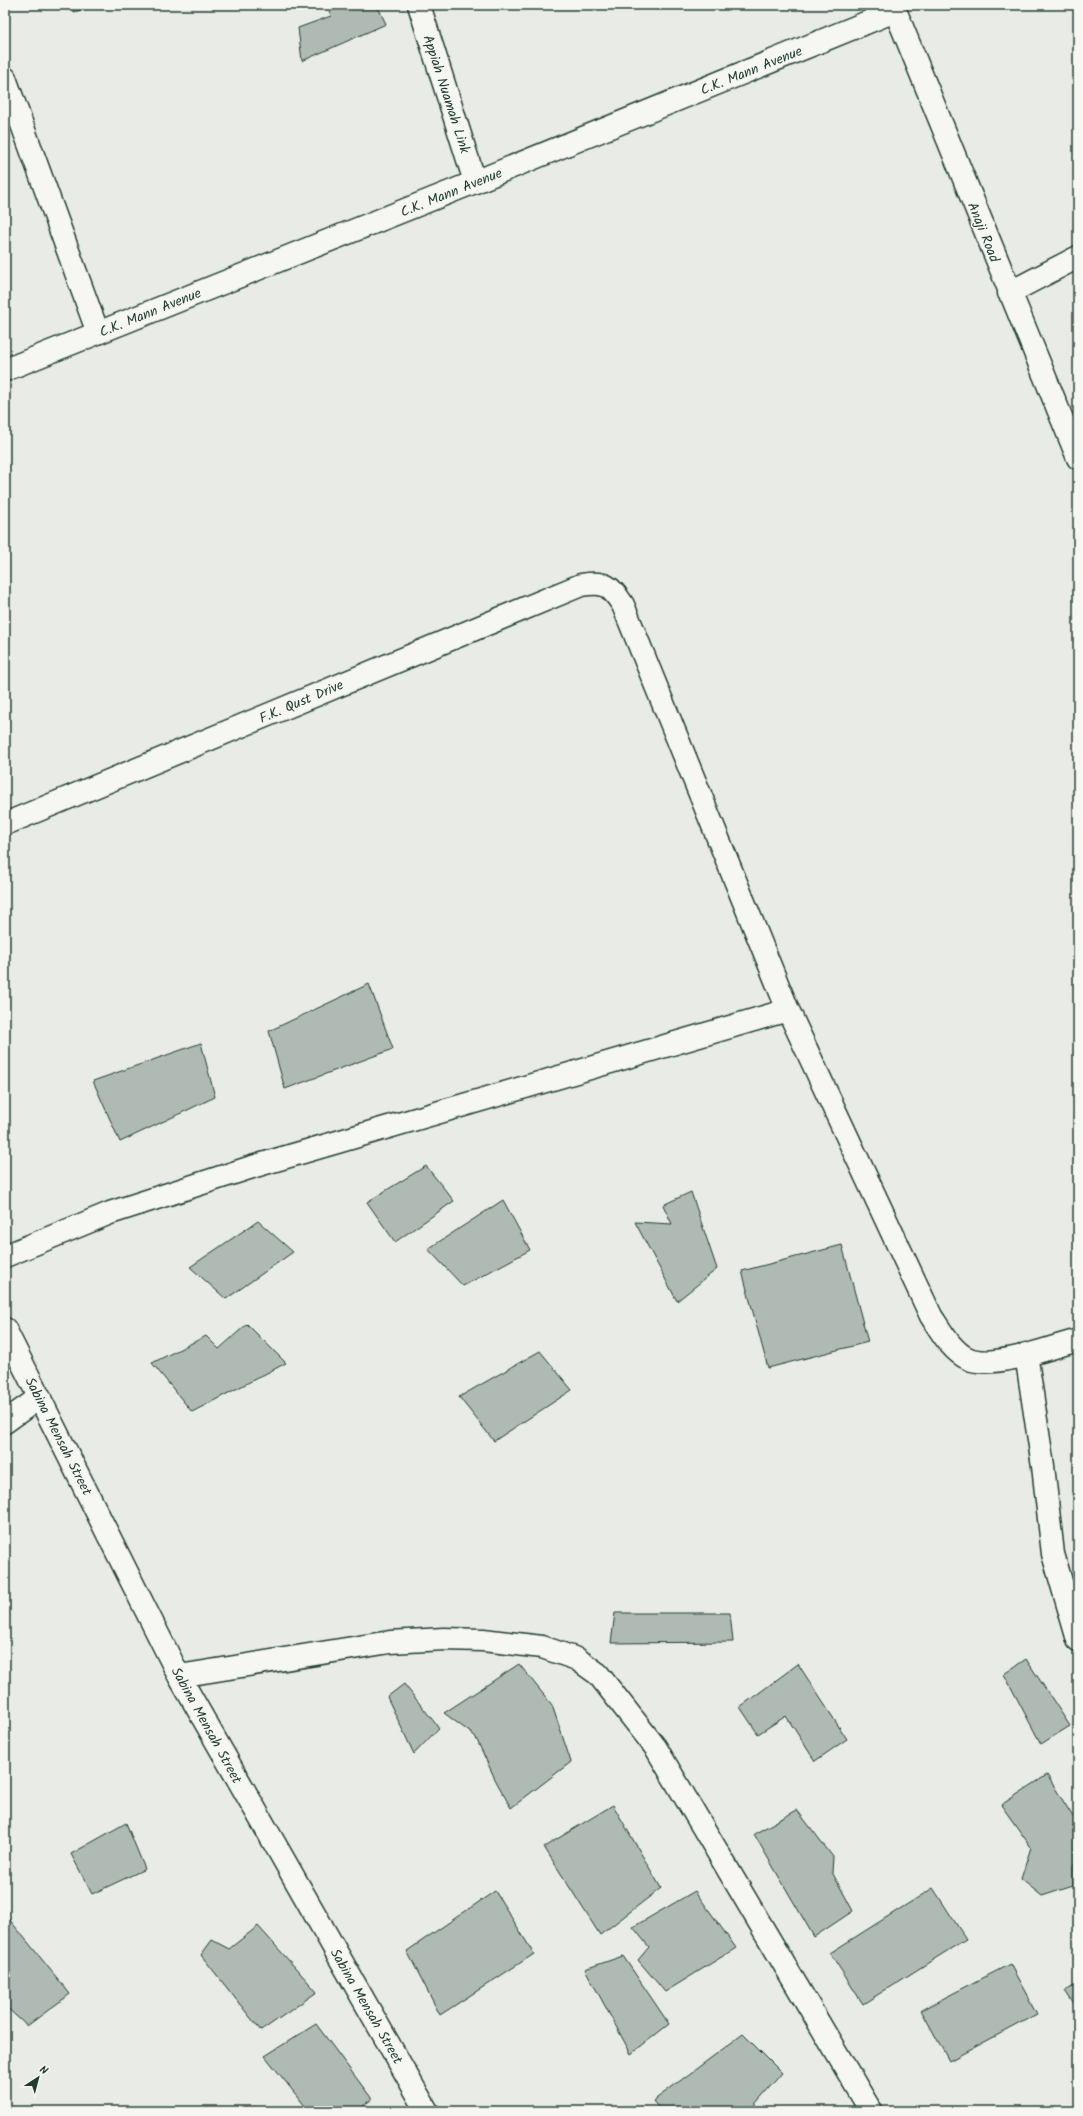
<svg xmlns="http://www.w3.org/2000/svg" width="1083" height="2116" viewBox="0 0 1083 2116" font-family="Kalam,sans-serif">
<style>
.building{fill:#b0bab5;stroke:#1f3d34}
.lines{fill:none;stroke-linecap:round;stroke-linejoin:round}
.minor-casing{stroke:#1f3d34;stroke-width:25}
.minor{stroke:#f6f6f2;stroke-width:22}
.labels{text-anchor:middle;stroke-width:3;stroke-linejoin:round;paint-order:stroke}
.street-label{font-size:14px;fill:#1f3d34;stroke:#f6f6f2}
</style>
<rect width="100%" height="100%" fill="#e9ebe7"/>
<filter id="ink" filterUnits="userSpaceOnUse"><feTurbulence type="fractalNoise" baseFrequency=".025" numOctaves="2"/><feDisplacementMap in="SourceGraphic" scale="8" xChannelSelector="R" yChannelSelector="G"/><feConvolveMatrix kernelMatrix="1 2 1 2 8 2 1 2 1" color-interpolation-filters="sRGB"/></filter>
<g filter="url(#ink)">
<path class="building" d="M71 5H100L74 12Z
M327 5H377L386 24 302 61 298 28 331 16Z
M369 984 393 1049 285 1089 269 1031Z
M201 1043 215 1097 120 1142 93 1081Z
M426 1166 454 1201 395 1242 367 1202Z
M691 1192 717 1269 677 1301 635 1222 672 1224 663 1205Z
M503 1200 530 1250 463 1286 428 1249Z
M258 1221 293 1252 226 1299 190 1267Z
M842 1245 868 1342 768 1368 742 1271Z
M247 1324 286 1363 192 1412 152 1363 206 1336 219 1349Z
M540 1351 572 1390 494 1441 459 1397Z
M615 1613H730L733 1642 611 1643Z
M1026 1659 1070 1726 1041 1744 1004 1674Z
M519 1664 552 1705 571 1762 511 1808 496 1781 475 1736 444 1713Z
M798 1664 847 1739 815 1761 786 1716 758 1734 740 1707Z
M404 1684 439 1728 414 1754 387 1697Z
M1047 1775 1075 1820 1078 1817V1862L1073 1865V1886L1042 1896 1021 1879 1031 1847 1001 1805Z
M613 1805 661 1888 600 1935 544 1847Z
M797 1810 833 1857 832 1872 853 1911 814 1937 754 1834Z
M126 1823 145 1869 92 1894 71 1854Z
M933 1888 966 1939 863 2004 830 1953Z
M495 1891 534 1954 440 2015 407 1951Z
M695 1891 736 1948 665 1992 638 1960 649 1947 633 1927Z
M9 1919 70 1994 27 2026 5 2006V1922Z
M258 1926 317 1992 261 2031 201 1955 212 1940 229 1949Z
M623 1956 669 2024 631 2054 585 1969Z
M1010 1964 1037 2014 949 2061 921 2010Z
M1078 1984V2010L1065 1991Z
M316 2024 372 2099 357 2111H309L265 2056Z
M743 2034 782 2073 749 2111H661L653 2101Z"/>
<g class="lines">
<g class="minor-casing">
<path id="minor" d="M419 5 475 182
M893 5 1078 458
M5 78 98 333
M1009 293 1078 257
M5 370 475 182 895 11
M5 824 581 585C605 581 610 585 623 605L788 1010 931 1316C941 1331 952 1352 969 1359 993 1369 1053 1347 1078 1340
M5 1256 110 1213 252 1167 788 1010
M5 1329 179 1676 427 2111
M1026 1354 1043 1466 1053 1554 1078 1640
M5 1422 40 1397
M179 1676 390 1642 444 1639 483 1640 542 1647 577 1659 598 1674 656 1748 871 2111"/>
</g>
<use href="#minor" class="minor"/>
</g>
</g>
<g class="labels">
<g class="street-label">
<text transform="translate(751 70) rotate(-22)" y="5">C.K. Mann Avenue</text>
<text transform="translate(447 94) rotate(72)" y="5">Appiah Nuamah Link</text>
<text transform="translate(451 192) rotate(-22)" y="5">C.K. Mann Avenue</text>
<text transform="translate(984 232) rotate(68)" y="5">Anaji Road</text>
<text transform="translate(150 312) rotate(-22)" y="5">C.K. Mann Avenue</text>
<text transform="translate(301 701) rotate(-23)" y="5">F.K. Qust Drive</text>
<text transform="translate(59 1436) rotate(63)" y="5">Sabina Mensah Street</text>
<text transform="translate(207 1725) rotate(61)" y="5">Sabina Mensah Street</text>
<text transform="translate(367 2006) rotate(60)" y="5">Sabina Mensah Street</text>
</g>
</g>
<rect width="1083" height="2116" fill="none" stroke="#f6f6f2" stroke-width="20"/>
<rect x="10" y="10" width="1063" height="2096" fill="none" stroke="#1f3d34" stroke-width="1.5" filter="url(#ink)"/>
<g transform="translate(38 2078) rotate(36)" stroke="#f6f6f2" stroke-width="3" paint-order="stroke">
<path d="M0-3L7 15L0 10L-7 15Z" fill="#1f3d34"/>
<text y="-6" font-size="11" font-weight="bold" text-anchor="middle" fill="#1f3d34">N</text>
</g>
</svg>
